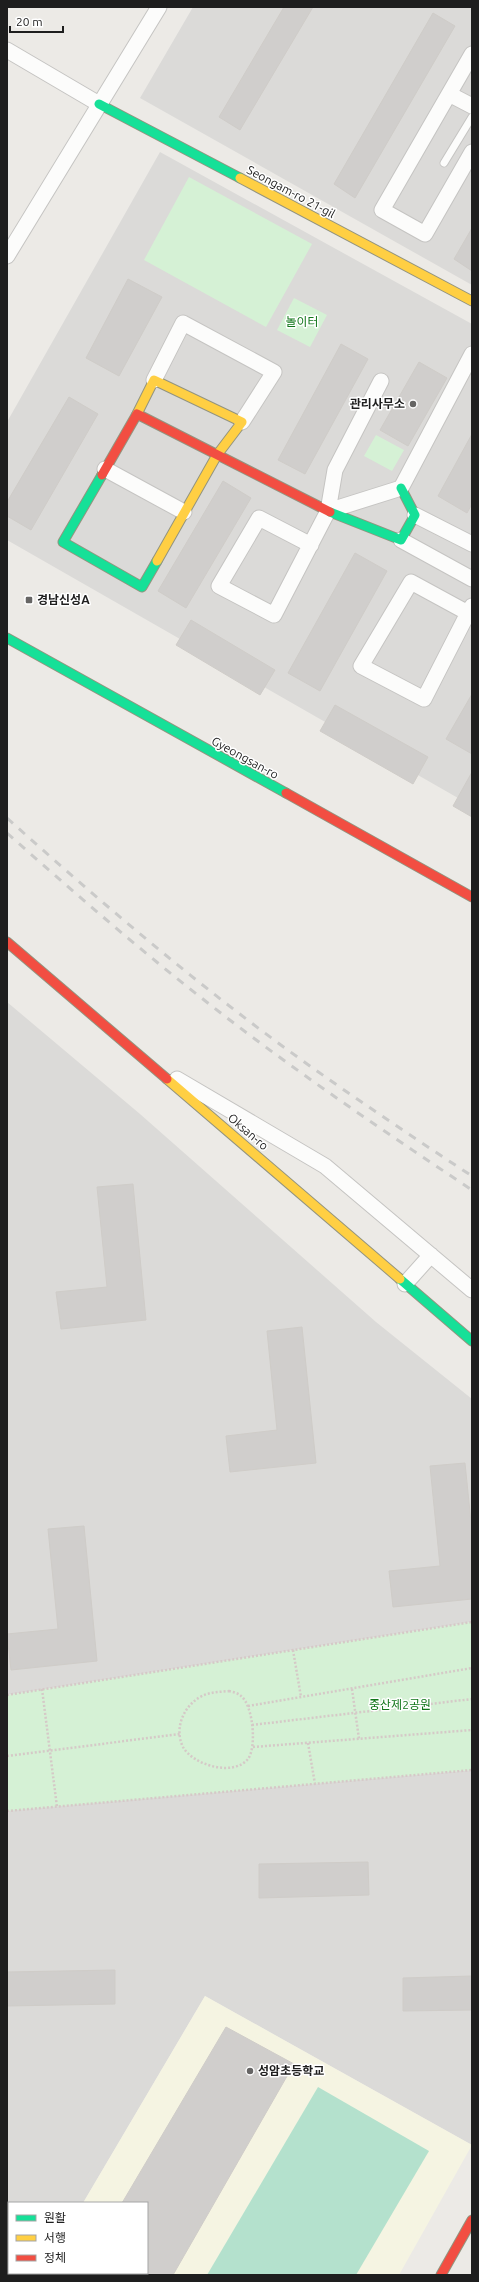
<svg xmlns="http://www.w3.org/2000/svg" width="479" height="2282" viewBox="0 0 479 2282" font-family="Ubuntu,'Noto Sans KR',sans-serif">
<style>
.residential{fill:#dbdad8}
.education{fill:#f5f4e2}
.park{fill:#d5f1d5}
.pitch{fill:#b4e1cd}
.building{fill:#d0cecc;stroke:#cfccc8}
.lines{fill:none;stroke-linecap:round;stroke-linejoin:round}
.lane-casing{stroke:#c5c4c2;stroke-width:9}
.street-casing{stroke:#c5c4c2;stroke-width:17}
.fast-casing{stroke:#93947f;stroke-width:11}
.slow-casing{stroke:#93947f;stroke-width:11}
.jam-casing{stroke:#93947f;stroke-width:11}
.path{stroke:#d5c9c7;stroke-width:2.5;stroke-dasharray:2 2;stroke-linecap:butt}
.lane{stroke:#fcfcfb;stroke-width:7}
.street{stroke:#fcfcfb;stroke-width:15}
.fast{stroke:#16e098;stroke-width:9}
.slow{stroke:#ffcf43;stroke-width:9}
.jam{stroke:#f24e42;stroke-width:9}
.rail{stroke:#cacac9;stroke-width:3;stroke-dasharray:8 8;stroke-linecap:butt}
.poi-dot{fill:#666564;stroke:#fff;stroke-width:1.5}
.labels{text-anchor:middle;stroke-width:3;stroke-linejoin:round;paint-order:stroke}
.street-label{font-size:12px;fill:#1e1e1e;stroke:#fff}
.park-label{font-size:12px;fill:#117619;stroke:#fff}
.poi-label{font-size:12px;font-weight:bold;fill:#1e1e1e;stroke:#fff;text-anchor:start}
</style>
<rect width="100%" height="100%" fill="#eceae6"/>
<path class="residential" d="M193 7H472V285L140 98Z
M160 152 472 324V806L7 540V422Z
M7 1002 140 1114 376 1322 472 1399V1622L7 1695Z
M472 1770V2145L205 1996 83 2203H9V2273H42L41 2275H7V1810Z"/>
<path class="education" d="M205 1996 472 2145 399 2275H41L42 2273H147V2203H83Z"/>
<path class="park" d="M189 177 312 244 266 327 144 260Z
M294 298 327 315 310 347 277 330Z
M376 435 404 450 392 471 364 456Z
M472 1622V1770L7 1811V1695Z"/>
<path class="pitch" d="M318 2087 429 2151 356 2275H207Z"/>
<path class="building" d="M284 7H313L240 130 219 117Z
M433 13 455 26 355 198 334 184Z
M472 228V271L454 259Z
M128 279 162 297 119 376 86 358Z
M341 344 368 359 305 474 278 460Z
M419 362 447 378 408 446 380 430Z
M69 397 98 414 31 530 7 516V502Z
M472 434V504L467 513 438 496Z
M223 481 251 498 186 608 158 591Z
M355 553 387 571 320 691 288 673Z
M191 620 275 670 260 695 176 645Z
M472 694V754L446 739Z
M335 705 428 757 413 784 320 731Z
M472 772V817L453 806Z
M133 1184 146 1320 61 1329 56 1292 107 1287 97 1187Z
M302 1327 316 1463 230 1472 226 1436 277 1430 267 1331Z
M465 1463 472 1532V1599L393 1607 389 1571 440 1566 430 1466Z
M84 1526 97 1661 11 1670 7 1634 58 1629 48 1529Z
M368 1862 369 1895 259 1898V1864Z
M115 1970V2004L7 2006V1972Z
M472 1976V2010L403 2011V1978Z
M226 2027 294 2064 173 2275H147V2203H122Z"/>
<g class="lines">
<g class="lane-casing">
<path id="lane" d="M444 163 472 117"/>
</g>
<g class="street-casing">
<path id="street" d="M7 50 99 104
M472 54 382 210 425 234 472 152
M449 94 472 106
M7 256 159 7
M154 380 183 323 274 372 242 422
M105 469 184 512
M328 511 335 470 381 381
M415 515 472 544
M401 540 472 579
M311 545 259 518 219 586 274 615 328 511 401 488 472 354
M468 613 411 582 361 666 424 699 468 613 472 606
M177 1079 325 1166 472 1290
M405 1284 431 1255"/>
</g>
<g class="fast-casing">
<path id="fast" d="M99 104 240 178
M102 475 63 542 142 587 157 561
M330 512 401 540 415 515 401 488
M7 638 286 793
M400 1279 472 1341"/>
</g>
<g class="slow-casing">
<path id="slow" d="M240 178 472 301
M137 414 154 380 242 422 217 455 157 561
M167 1079 400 1279"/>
</g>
<g class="jam-casing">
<path id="jam" d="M102 475 137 414 330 512
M286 793 472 897
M7 942 167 1079
M441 2275 472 2220"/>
</g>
<path class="path" d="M293 1650 301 1697
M42 1689 57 1807
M352 1689 359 1739
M229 1691C233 1692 238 1693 241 1696 253 1705 257 1747 248 1759 233 1777 193 1765 183 1747 174 1729 183 1707 200 1697 209 1692 219 1692 229 1691Z
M7 1695 472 1622
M248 1706 472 1668
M252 1725 472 1699
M308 1743 315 1784
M253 1747 472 1730
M7 1756 180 1734
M7 1811 472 1770"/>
<use href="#lane" class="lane"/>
<use href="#street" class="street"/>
<use href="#fast" class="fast"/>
<use href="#slow" class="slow"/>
<use href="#jam" class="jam"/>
<path class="rail" d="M7 818C106 907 208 994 317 1071 368 1107 420 1142 472 1176
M7 833C70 889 133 944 199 996 286 1065 379 1128 472 1190"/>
</g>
<g class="poi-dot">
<circle cx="413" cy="404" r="4"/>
<rect x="25" y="596" width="8" height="8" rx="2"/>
<circle cx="250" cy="2071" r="4"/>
</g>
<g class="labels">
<g class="street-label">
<text transform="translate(291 192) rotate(28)" y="4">Seongam-ro 21-gil</text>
<text transform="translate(245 758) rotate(29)" y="4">Gyeongsan-ro</text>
<text transform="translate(248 1132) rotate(41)" y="4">Oksan-ro</text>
</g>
<g class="park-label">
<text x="302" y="326">놀이터</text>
<text x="400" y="1709">중산제2공원</text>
</g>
<g class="poi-label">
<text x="405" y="408" text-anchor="end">관리사무소</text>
<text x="37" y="604">경남신성A</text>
<text x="258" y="2075">성암초등학교</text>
</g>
</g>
<rect width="479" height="2282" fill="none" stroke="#1e1e1e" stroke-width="16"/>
<rect x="8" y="2202" width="140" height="72" fill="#ffffff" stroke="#a5a5a5"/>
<rect x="16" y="2215" width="20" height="6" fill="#16e098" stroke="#a5a5a5"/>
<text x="44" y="2222" font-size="12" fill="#1e1e1e">원활</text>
<rect x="16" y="2235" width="20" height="6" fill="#ffcf43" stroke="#a5a5a5"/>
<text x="44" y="2242" font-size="12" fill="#1e1e1e">서행</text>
<rect x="16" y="2255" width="20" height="6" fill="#f24e42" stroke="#a5a5a5"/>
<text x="44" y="2262" font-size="12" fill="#1e1e1e">정체</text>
<path d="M10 26v6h53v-6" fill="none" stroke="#1e1e1e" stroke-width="2"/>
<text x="16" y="26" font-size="12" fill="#1e1e1e" stroke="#ffffff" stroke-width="3" paint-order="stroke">20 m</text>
</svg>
